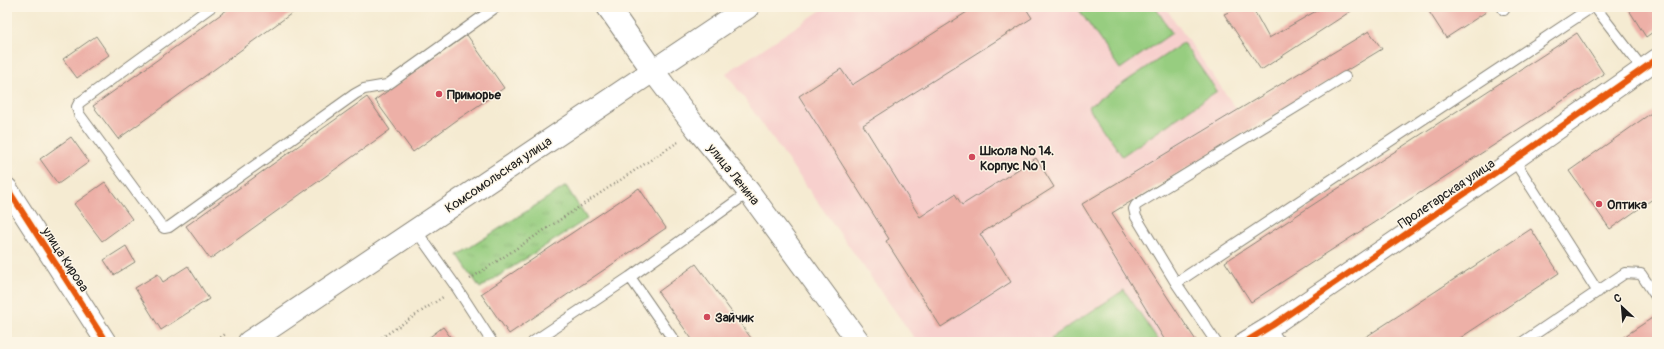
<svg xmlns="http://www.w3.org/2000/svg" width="1664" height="349" viewBox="0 0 1664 349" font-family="Pangolin,sans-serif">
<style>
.built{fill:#f7d0cd}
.grass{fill:#97cd80;stroke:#5a744e}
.park{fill:url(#park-tufts);stroke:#5a744e}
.building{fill:#edb0a7}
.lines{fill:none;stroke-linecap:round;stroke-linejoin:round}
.service-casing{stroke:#888477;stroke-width:12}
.minor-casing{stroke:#888477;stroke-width:22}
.secondary-casing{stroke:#888477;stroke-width:24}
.path{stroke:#888477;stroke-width:2.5;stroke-dasharray:1 3;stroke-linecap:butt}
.service{stroke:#fff;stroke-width:10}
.minor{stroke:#fff;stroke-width:20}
.secondary{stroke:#fff;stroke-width:22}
.cycleway-casing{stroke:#fcf5e5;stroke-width:8}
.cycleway{stroke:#e8590c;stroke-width:6}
.poi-dot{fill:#d1495b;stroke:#fcf5e5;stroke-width:1.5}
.labels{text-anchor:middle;stroke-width:3;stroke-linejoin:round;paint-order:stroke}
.poi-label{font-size:13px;font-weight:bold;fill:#1c1c1c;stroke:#fcf5e5;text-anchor:start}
.street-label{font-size:13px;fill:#1c1c1c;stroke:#fcf5e5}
</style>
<defs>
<pattern id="park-tufts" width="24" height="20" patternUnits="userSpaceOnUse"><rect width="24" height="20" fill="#97cd80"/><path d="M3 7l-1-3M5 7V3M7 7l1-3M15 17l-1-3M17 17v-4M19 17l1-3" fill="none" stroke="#82af6e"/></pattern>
</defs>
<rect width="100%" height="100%" fill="#fcf5e5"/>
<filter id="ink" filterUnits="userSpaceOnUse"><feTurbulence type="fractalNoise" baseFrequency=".025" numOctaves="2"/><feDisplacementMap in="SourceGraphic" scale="8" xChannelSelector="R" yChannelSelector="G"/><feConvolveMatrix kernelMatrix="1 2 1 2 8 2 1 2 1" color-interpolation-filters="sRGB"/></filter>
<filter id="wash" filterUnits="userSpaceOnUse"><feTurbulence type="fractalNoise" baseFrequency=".012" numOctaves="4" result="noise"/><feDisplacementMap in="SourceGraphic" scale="16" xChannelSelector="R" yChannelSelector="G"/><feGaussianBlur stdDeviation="0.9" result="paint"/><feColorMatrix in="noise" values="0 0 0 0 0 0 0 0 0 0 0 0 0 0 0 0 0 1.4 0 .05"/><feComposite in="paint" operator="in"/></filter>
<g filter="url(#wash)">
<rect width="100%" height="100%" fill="#f5ebd2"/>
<path class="built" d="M826 7H1165L1237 110 1082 204 1166 342H917L726 73Z"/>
<path class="grass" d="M1077 7H1155L1172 33 1120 69Z
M1183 43 1217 91 1122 156 1088 107Z
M1124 290 1159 341 1054 342 1051 338Z"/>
<path class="park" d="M566 186 587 219 480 288 458 255Z"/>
<g id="blocks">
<path class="building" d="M231 7 299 8 118 139 93 106Z
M963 7H1025L1032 18 863 125 920 217 955 194 962 205 1036 158 1054 187 980 234 1011 282 941 327 886 241 889 239 799 96 841 69 852 85 967 12Z
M1240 7H1252L1269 38 1323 7H1353L1354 9 1261 70 1224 14Z
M1426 7H1482L1486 12 1446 38Z
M1627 7H1657V29L1646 37Z
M1369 31 1382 49 1112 213 1197 342H1166L1082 204Z
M1577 33 1604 74 1251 302 1225 262Z
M467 35 504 88 457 120 413 152 375 100Z
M96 36 109 55 77 78 63 59Z
M367 97 390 130 210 259 186 226Z
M1657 109V196L1610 229 1569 171Z
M71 137 89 162 58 184 40 159Z
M105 182 132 219 102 241 74 204Z
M639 188 666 228 509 334 481 294Z
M1531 229 1559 273 1454 342H1358Z
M126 246 135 262 114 275 104 260Z
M696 264 754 342H694L658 292Z
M188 266 209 299 161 330 135 288 158 274 163 282Z
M1655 316 1657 319V342H1616Z
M443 327 454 342H423Z"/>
</g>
</g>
<g filter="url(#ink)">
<use href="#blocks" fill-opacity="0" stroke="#888477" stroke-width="1"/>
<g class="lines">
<g class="service-casing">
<path id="service" d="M211 7 79 103 77 107 79 114 160 224 164 228 169 227 355 94 364 89 387 85 496 7
M1502 7 1504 10
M1595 7 1643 69
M1514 160 1598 292
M415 229 457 288 492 342
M630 277 749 192
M1176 283 1592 7
M1269 327 1280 342
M533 342 630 277 675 342
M1216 342 1176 283 1136 217 1134 209 1136 205 1345 77
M1523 342 1625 273 1641 274 1657 298"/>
</g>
<g class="minor-casing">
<path id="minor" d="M7 188 106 342
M1245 342 1273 325 1514 160 1657 59"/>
</g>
<g class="secondary-casing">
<path id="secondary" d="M608 7 653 71 697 129 749 192 859 342
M249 342 748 7"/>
</g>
<path class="path" d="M470 279 678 142
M214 342 227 333
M375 342 443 297"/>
<use href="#service" class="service"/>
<use href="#minor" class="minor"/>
<use href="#secondary" class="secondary"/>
<g class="cycleway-casing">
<path id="cycleway" d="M7 188 106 342
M1245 342 1273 325 1514 160 1657 59"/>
</g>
<use href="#cycleway" class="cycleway"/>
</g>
</g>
<g class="poi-dot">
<circle cx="439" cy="94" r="4"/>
<circle cx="972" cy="157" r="4"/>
<circle cx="1599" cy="204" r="4"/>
<circle cx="707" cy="317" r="4"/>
</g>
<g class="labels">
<g class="poi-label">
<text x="447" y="99">Приморье</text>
<text x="980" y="155">Школа № 14.<tspan x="980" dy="15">Корпус № 1</tspan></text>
<text x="1607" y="209">Оптика</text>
<text x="715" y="322">Зайчик</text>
</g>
<g class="street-label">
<text transform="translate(498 174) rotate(-34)" y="5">Комсомольская улица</text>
<text transform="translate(734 174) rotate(51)" y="5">улица Ленина</text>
<text transform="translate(1446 193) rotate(-34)" y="5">Пролетарская улица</text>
<text transform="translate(66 259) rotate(57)" y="5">улица Кирова</text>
</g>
</g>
<rect width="1664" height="349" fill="none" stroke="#fcf5e5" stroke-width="24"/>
<g transform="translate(1622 307) rotate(334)" stroke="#fcf5e5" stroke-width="3" paint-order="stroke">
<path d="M0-3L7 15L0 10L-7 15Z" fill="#1c1c1c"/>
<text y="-6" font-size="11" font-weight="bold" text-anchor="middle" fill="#1c1c1c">С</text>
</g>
</svg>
